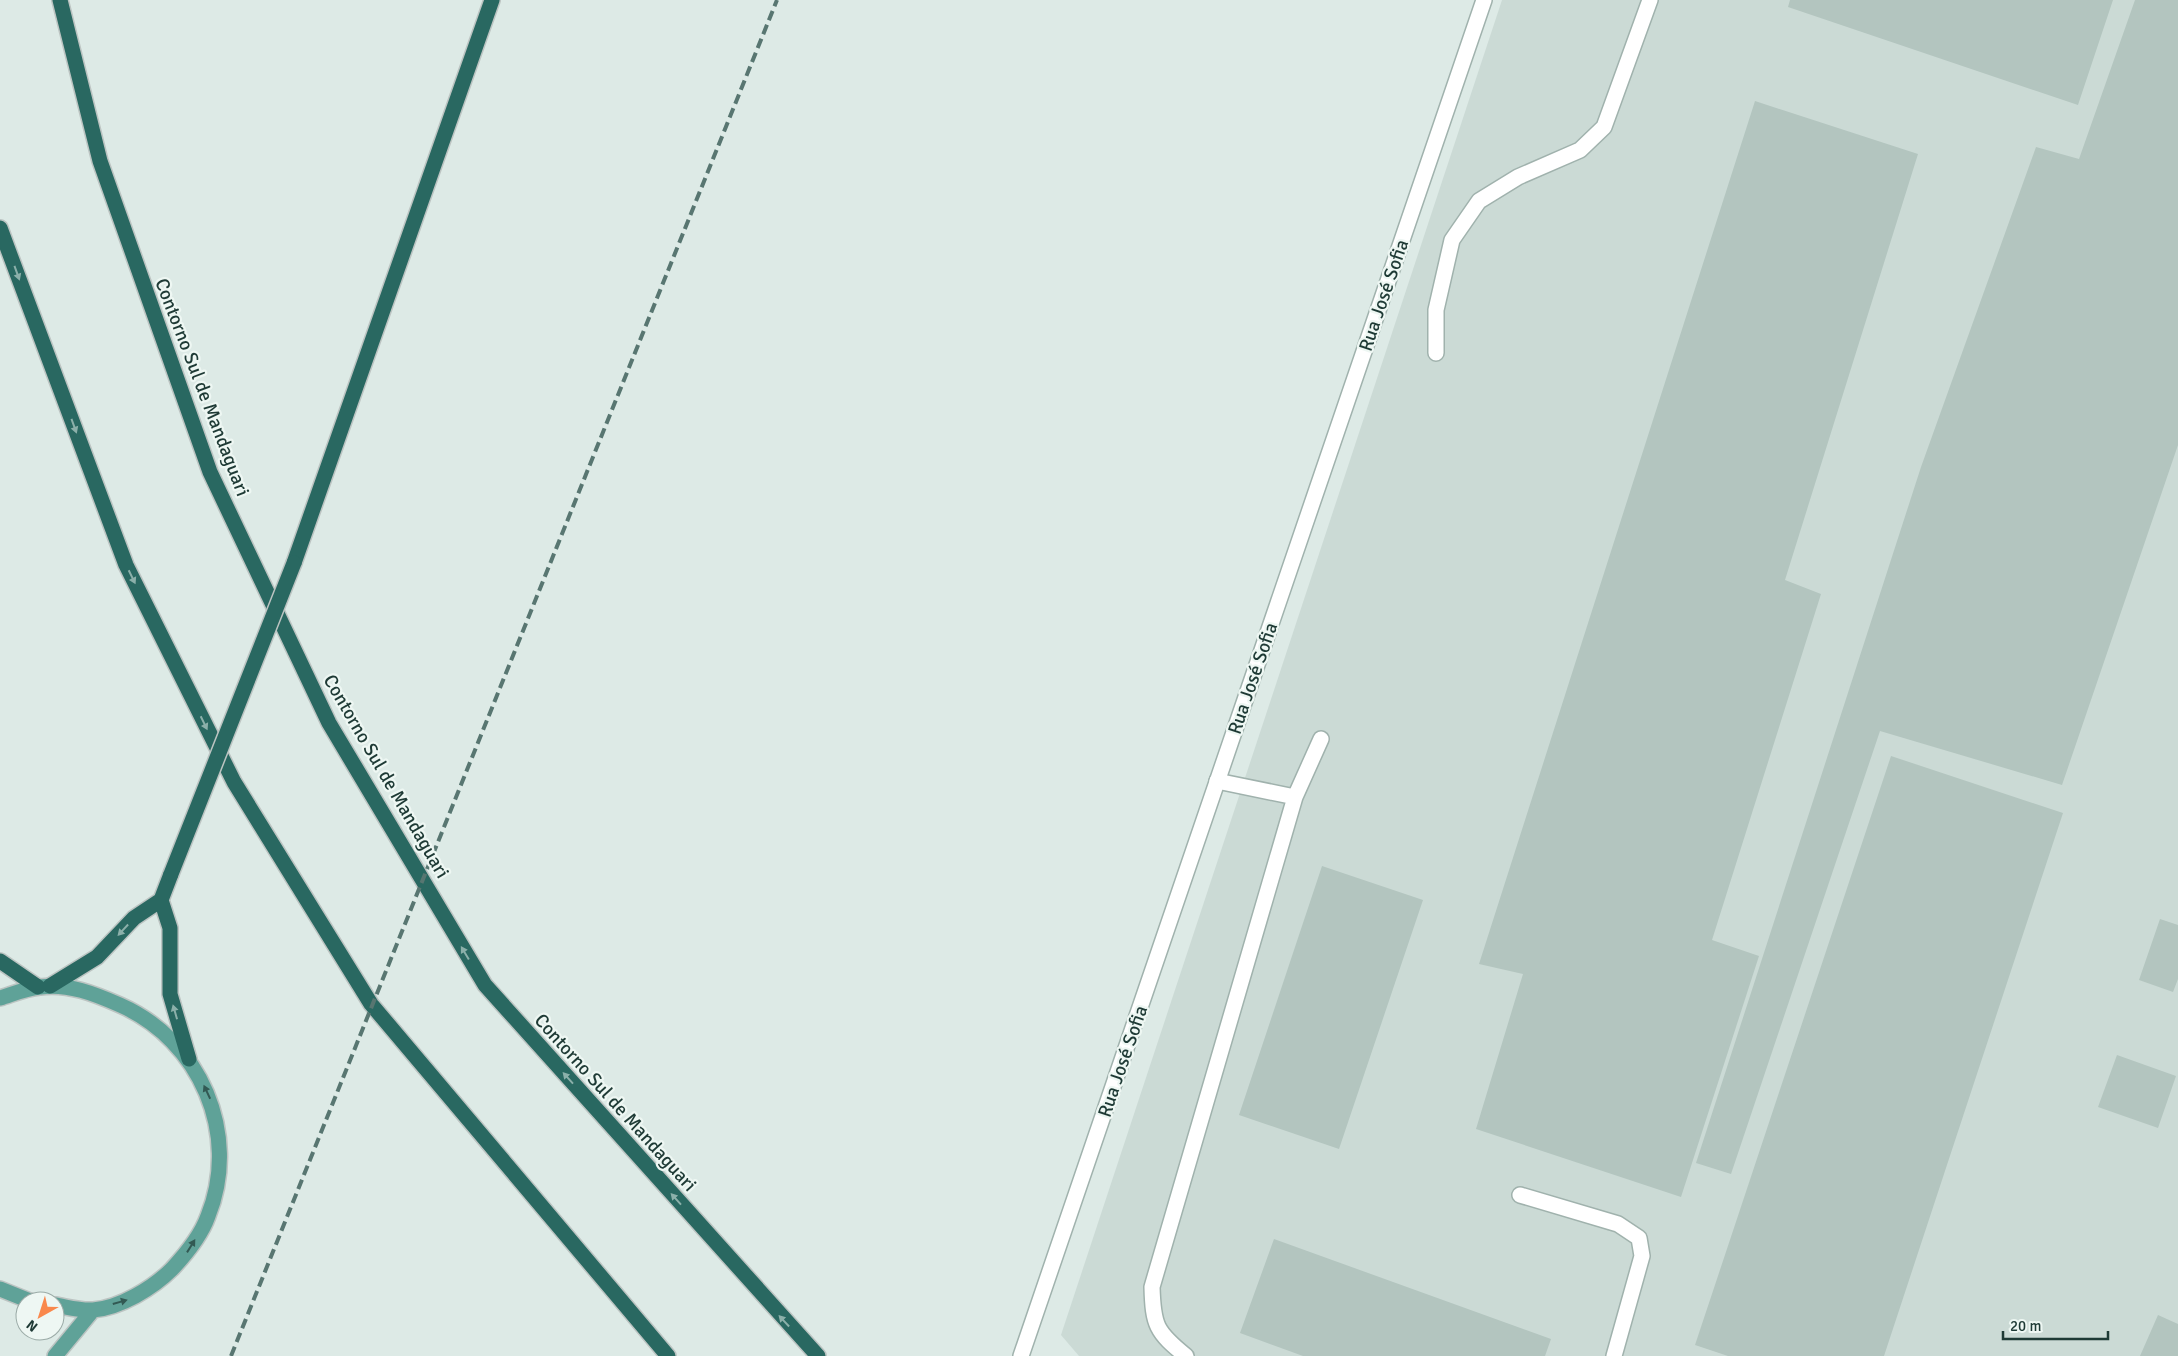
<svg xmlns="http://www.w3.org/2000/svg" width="2178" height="1356" viewBox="0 0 2178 1356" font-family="Signika,sans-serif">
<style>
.built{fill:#cbdad5}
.building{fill:#b3c5bf}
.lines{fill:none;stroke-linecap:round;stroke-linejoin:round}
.lane-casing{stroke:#a0b2ad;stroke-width:18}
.street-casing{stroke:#a0b2ad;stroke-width:18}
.primary-casing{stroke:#bcc4c2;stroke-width:18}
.highway-casing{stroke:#bcc4c2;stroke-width:18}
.lane{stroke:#fff;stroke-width:15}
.street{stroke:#fff;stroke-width:15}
.primary{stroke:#5fa298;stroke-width:15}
.highway{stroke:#296861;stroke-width:15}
.rail{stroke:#587671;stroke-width:4;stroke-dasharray:10 5;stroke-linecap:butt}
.highway-bridge-casing{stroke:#bcc4c2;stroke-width:18;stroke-linecap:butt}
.highway-bridge{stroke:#296861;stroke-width:15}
.oneway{fill:#8cb0aa}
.oneway2{fill:#325953}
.labels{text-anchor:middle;stroke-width:4.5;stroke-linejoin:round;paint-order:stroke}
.street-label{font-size:19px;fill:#1e3a35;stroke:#eef7f3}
</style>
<rect width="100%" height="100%" fill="#ddeae6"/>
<path class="built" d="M1502 0H2178V1356H1079L1061 1335Z"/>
<path class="building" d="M1790 0H2113L2078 105 1788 7Z
M2135 0H2178V445L2062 785 1880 731 1731 1174 1696 1163 1921 467 2036 147 2079 159Z
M1755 101 1918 154 1785 580 1821 594 1712 940 1759 956 1681 1197 1476 1129 1523 974 1479 964Z
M1891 756 2063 813 1884 1356H1728L1695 1345Z
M1322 866 1423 900 1339 1149 1239 1115Z
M2160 919 2178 925V979L2173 992 2139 980Z
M2117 1055 2176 1076 2158 1128 2098 1107Z
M1274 1239 1551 1339 1545 1356H1303L1240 1333Z
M2158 1315 2178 1324V1356H2140Z"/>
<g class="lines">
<g class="lane-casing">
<path id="lane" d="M1436 353V310L1452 240 1479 201 1518 177 1580 150 1604 127 1650 0
M1295 797 1321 739
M1520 1195 1618 1224 1639 1238 1642 1256 1614 1356
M1186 1356C1156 1332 1153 1325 1152 1287L1295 797 1217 781"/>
</g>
<g class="street-casing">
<path id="street" d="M1021 1356 1484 0"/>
</g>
<g class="primary-casing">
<path id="primary" d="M0 998C13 994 27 988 40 987 68 983 95 994 120 1005 200 1040 241 1134 208 1216 201 1236 186 1254 172 1269 153 1288 120 1308 93 1310 81 1311 67 1307 55 1305
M0 1289 30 1301
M55 1356 93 1310"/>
</g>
<g class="highway-casing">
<path id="highway" d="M60 0 100 161 210 472 329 723 485 985 818 1356
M0 228 126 565 234 782 371 1004 668 1356
M294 563 492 0
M161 900 170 928V994L189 1059
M0 961 38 987
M50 986 97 957 134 918 161 900 171 874"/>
</g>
<use href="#lane" class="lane"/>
<use href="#street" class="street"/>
<use href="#primary" class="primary"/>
<use href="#highway" class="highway"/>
<path class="rail" d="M231 1356 777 0"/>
<g class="highway-bridge-casing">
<path id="highway-bridge" d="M171 874 294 563"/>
</g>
<use href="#highway-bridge" class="highway-bridge"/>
</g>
<defs><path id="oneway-solid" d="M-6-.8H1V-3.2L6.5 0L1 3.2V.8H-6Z" transform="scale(1.25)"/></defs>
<g class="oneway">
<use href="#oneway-solid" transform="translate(17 273) rotate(70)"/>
<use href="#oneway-solid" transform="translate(74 426) rotate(70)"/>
<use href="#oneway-solid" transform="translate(132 577) rotate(64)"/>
<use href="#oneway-solid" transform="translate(204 723) rotate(64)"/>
<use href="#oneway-solid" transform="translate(123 930) rotate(133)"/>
<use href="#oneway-solid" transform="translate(465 953) rotate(-121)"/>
<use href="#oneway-solid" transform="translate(175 1012) rotate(-106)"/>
<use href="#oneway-solid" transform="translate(568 1078) rotate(-132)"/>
<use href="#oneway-solid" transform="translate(676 1199) rotate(-132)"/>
<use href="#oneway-solid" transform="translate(784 1321) rotate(-133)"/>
</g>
<g class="oneway2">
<use href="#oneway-solid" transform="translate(207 1092) rotate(-115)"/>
<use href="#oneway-solid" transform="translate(191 1246) rotate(-58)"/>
<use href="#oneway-solid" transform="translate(120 1302) rotate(-16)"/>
</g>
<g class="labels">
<g class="street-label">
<text transform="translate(1383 295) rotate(-71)" y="7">Rua José Sofia</text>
<text transform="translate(203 387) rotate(69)" y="7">Contorno Sul de Mandaguari</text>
<text transform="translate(1252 678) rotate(-71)" y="7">Rua José Sofia</text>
<text transform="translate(387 776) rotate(60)" y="7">Contorno Sul de Mandaguari</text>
<text transform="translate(1122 1061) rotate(-71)" y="7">Rua José Sofia</text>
<text transform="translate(616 1102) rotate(48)" y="7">Contorno Sul de Mandaguari</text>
</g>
</g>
<g transform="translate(40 1316) rotate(219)"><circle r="24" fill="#eef7f3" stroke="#9baba7"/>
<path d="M0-4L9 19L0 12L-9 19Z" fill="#f9884c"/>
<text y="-8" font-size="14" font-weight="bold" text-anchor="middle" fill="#1e3a35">N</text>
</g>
<path d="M2003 1331v8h105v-8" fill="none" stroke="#1e3a35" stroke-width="2.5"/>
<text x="2010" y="1331" font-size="15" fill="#1e3a35" stroke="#eef7f3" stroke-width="4" paint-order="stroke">20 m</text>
</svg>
